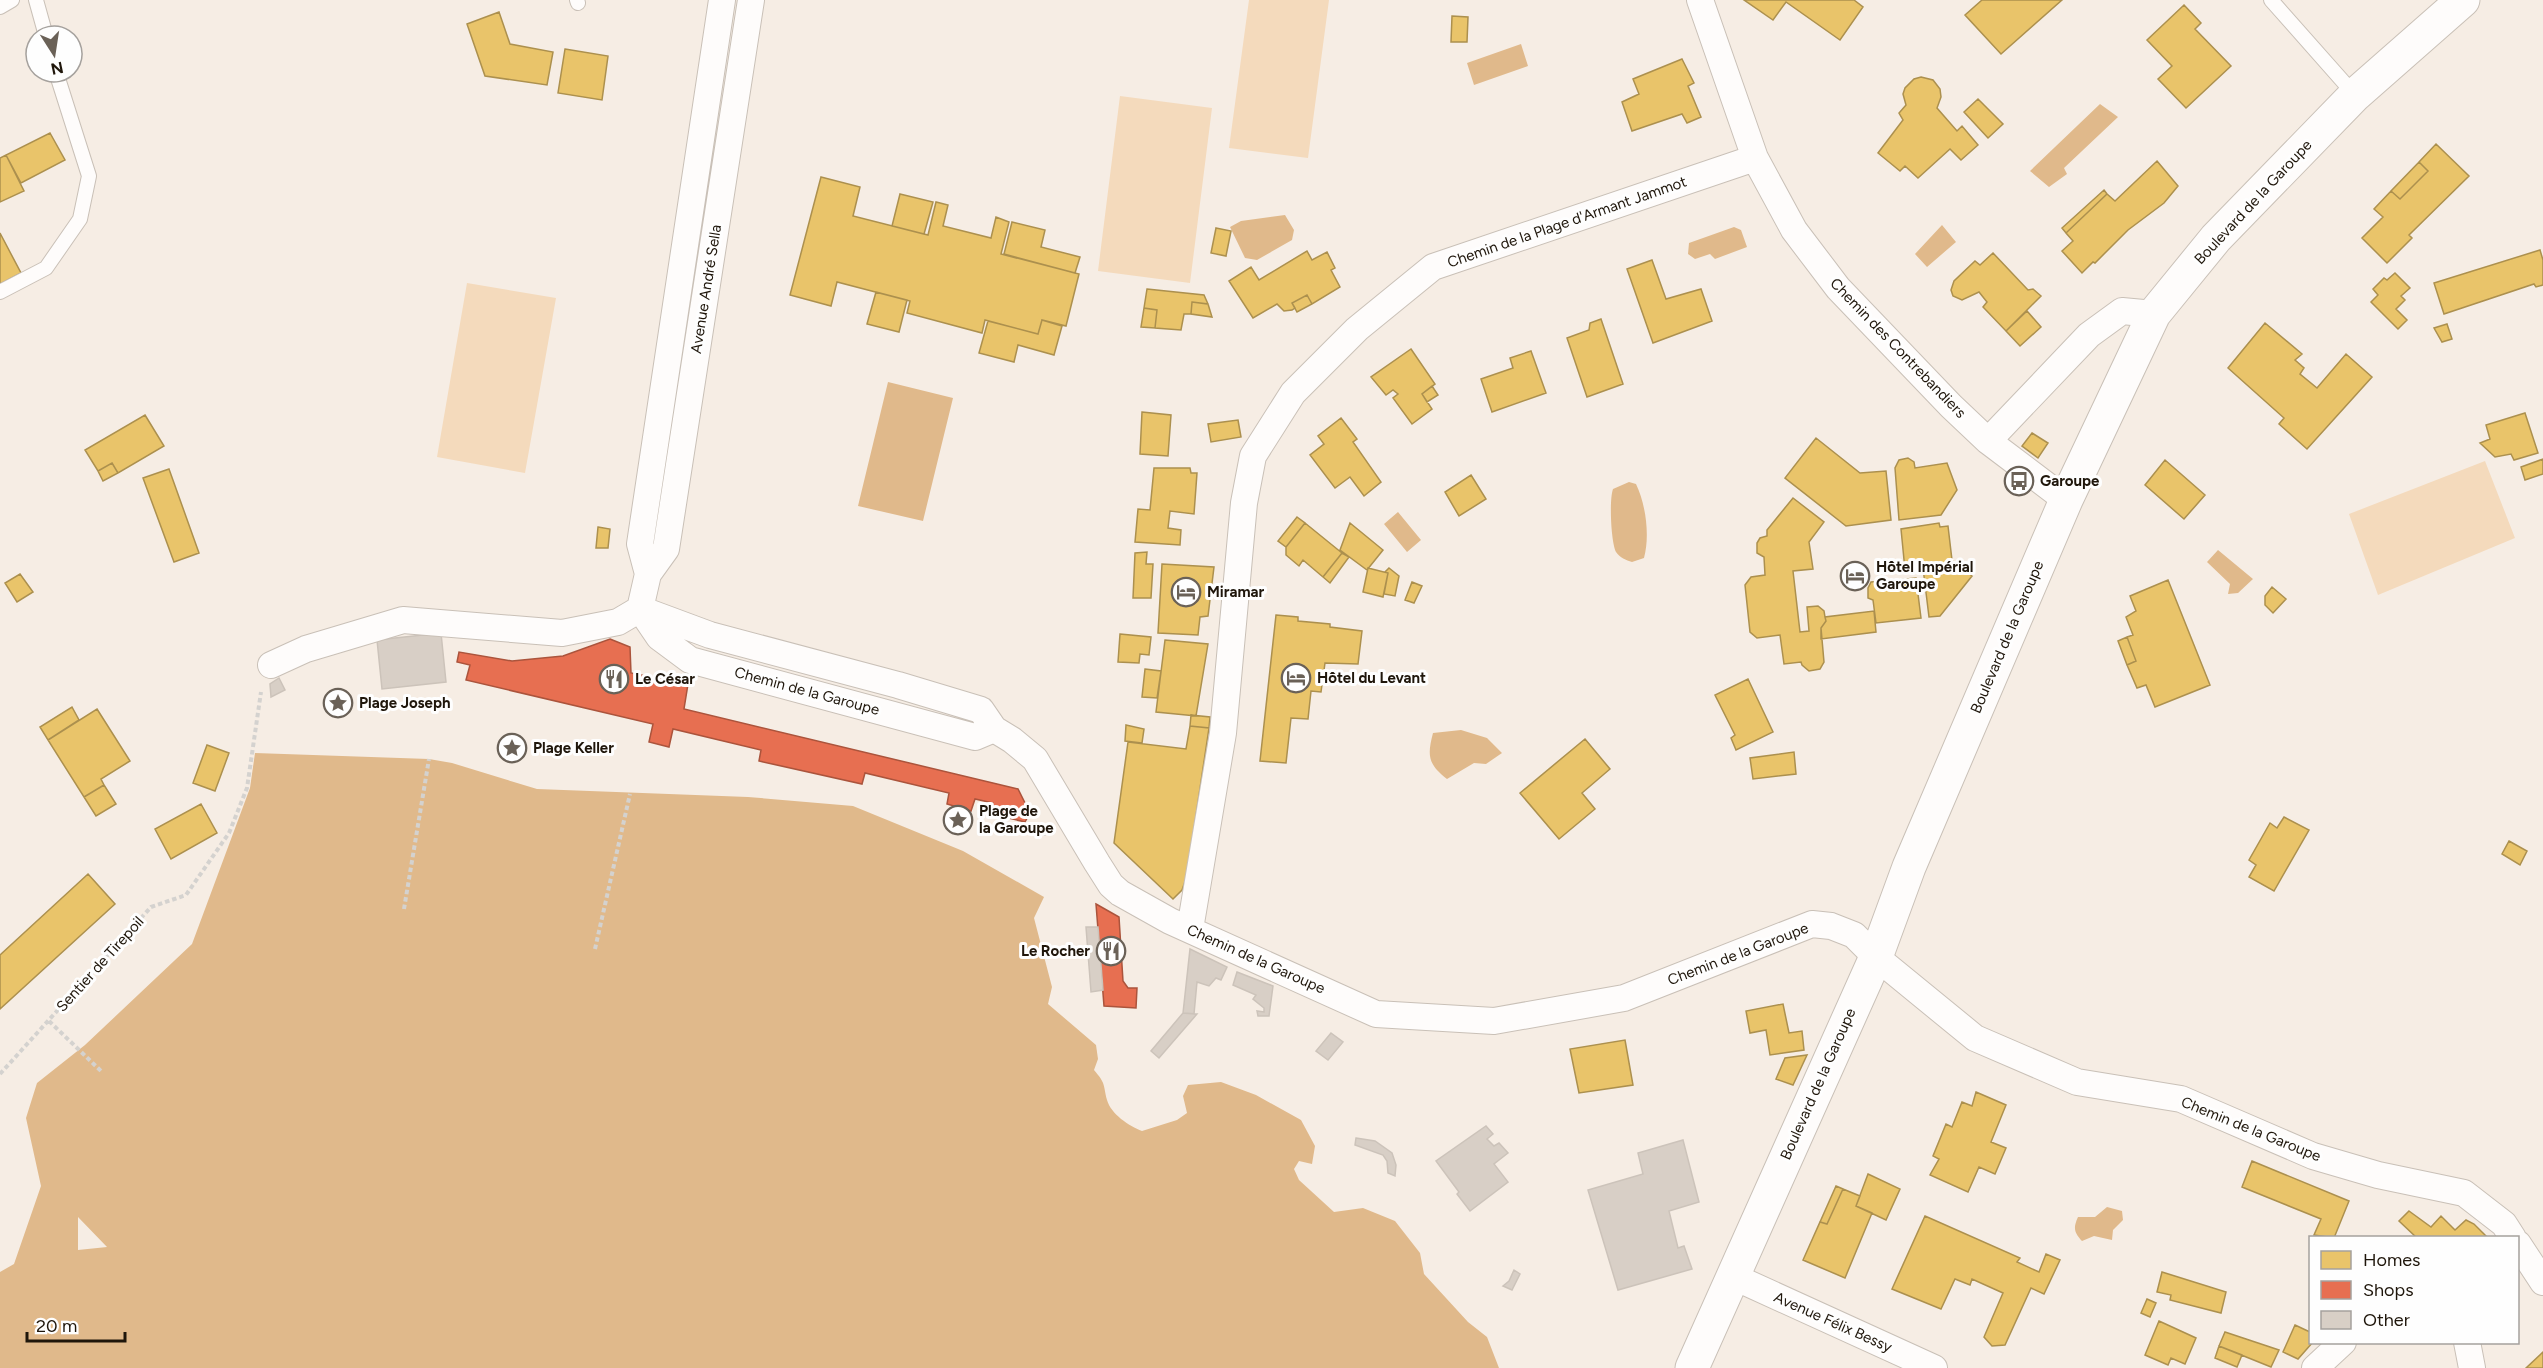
<svg xmlns="http://www.w3.org/2000/svg" width="2543" height="1368" viewBox="0 0 2543 1368" font-family="Figtree,sans-serif">
<style>
.green{fill:#f4dabc}
.water{fill:#e0b98b;fill-rule:evenodd}
.homes{fill:#e9c46a;stroke:#ac904e;stroke-width:1.5}
.shops{fill:#e76f51;stroke:#ab543c;stroke-width:1.5}
.building{fill:#d8cfc6;stroke:#ccc3ba;stroke-width:1.5}
.lines{fill:none;stroke-linecap:round;stroke-linejoin:round}
.lane-casing{stroke:#c9c0b7;stroke-width:16}
.street-casing{stroke:#c9c0b7;stroke-width:28}
.secondary-casing{stroke:#c9c0b7;stroke-width:35}
.path{stroke:#d4d2cf;stroke-width:4;stroke-dasharray:4.5 3;stroke-linecap:butt}
.lane{stroke:#fefcfb;stroke-width:14}
.street{stroke:#fefcfb;stroke-width:26}
.secondary{stroke:#fefcfb;stroke-width:33}
.labels{text-anchor:middle;stroke-width:6;stroke-linejoin:round;paint-order:stroke}
.street-label{font-size:15px;fill:#1f160b;stroke:#fefefe}
.poi-label{font-size:15px;font-weight:bold;fill:#1f160b;stroke:#fefefe;text-anchor:start}
</style>
<rect width="100%" height="100%" fill="#f6ede4"/>
<path class="green" d="M1249 0H1329L1308 158 1229 148Z
M1120 96 1212 108 1190 283 1098 271Z
M467 283 556 298 525 473 437 457Z
M2485 461 2515 538 2378 595 2349 514Z"/>
<path class="water" d="M1521 44 1528 66 1474 85 1467 63Z
M2100 104 2118 117 2064 168 2067 174 2049 187 2030 171Z
M1285 215 1294 230 1292 240 1257 260 1245 258 1230 227 1241 221Z
M1942 225 1956 242 1927 267 1915 254Z
M1734 227 1741 230 1747 247 1715 259 1710 254 1695 259 1688 254 1689 243Z
M888 382 953 398 923 521 858 506Z
M1629 482 1636 484C1646 505 1650 536 1644 558L1632 562C1626 560 1620 558 1616 552 1611 542 1609 500 1613 489Z
M1398 512 1421 540 1407 552 1384 524Z
M2218 550 2253 579 2238 593 2228 594 2230 584 2207 562Z
M1461 730 1487 738 1502 753 1486 764 1474 763 1447 779C1428 764 1427 756 1433 733Z
M255 753 429 759 452 763 537 789 748 797 853 806 963 851 1044 897 1034 918 1052 987 1048 1004 1096 1045 1098 1059 1094 1070C1106 1084 1103 1084 1107 1100 1111 1114 1129 1126 1142 1131L1177 1120 1187 1113 1183 1096 1188 1085 1221 1082 1256 1095 1301 1120 1315 1146 1312 1164 1299 1161 1294 1169 1299 1180 1334 1212 1363 1208 1395 1221 1420 1253 1424 1274 1468 1322 1487 1337 1499 1368H0V1272L14 1264 41 1186 26 1118 37 1083 85 1045 192 944 250 788ZM78 1217 107 1247 78 1250Z
M2107 1207 2122 1211 2123 1220 2113 1230 2112 1240 2094 1236 2082 1241C2074 1232 2073 1228 2078 1217H2095Z"/>
<path class="homes" d="M1744 0H1854L1863 7 1840 40 1786 2 1773 20Z
M1982 0H2062L2001 54 1965 15Z
M2184 5 2201 23 2195 29 2231 66 2186 108 2158 79 2172 66 2147 40Z
M499 12 510 44 553 52 547 85 485 76 467 24Z
M1452 16 1468 17 1467 42H1451Z
M565 49 608 56 602 100 558 93Z
M1682 59 1694 83 1688 86 1701 117 1687 123 1682 114 1632 131 1622 102 1639 94 1633 79Z
M1921 77 1933 80 1940 89 1941 97 1937 108 1957 131 1962 126 1978 145 1961 160 1950 149 1918 178 1905 166 1900 171 1878 153 1903 120 1899 113 1906 105 1903 94 1905 88 1914 79Z
M1978 99 2003 124 1988 138 1964 112Z
M50 133 65 160 21 183 6 155Z
M2436 144 2469 176 2409 235 2412 238 2387 263 2362 238 2383 217 2374 209 2391 191 2400 199 2428 171 2419 162Z
M6 155 24 191 0 202V158Z
M2157 161 2178 186 2164 203 2128 230 2095 263 2093 262 2082 273 2062 251 2073 241 2066 233 2107 194 2115 201Z
M2419 162 2428 171 2400 199 2391 191Z
M821 177 860 187 853 216 924 234 928 235 936 202 948 205 943 226 991 238 996 217 1009 222 1001 254 1079 274 1066 326 1042 320 1038 334 985 320 982 333 907 313 910 301 837 282 831 306 790 295Z
M2104 190 2107 194 2066 233 2062 228Z
M900 194 933 202 924 234 892 226Z
M1012 222 1045 230 1041 247 1080 257 1075 273 1004 254Z
M1216 228 1231 231 1226 256 1211 253Z
M0 233 21 273 0 284Z
M2540 250 2543 260V285L2536 287 2534 284 2444 314 2434 283Z
M1307 251 1312 260 1327 252 1335 268 1331 270 1340 287 1312 304 1307 295 1292 303 1295 308 1292 310 1284 311 1277 304 1253 318 1229 281 1251 267 1259 280Z
M1993 253 2028 290 2033 289 2041 296 2006 331 1983 307 1987 302 1979 292 1962 300 1953 296 1951 290 1954 281 1975 261 1980 265Z
M1652 260 1666 299 1701 289 1712 321 1653 343 1627 269Z
M2395 273 2410 288 2401 296 2405 300 2396 309 2407 320 2398 329 2371 302 2378 295 2373 289 2384 278 2387 280Z
M1147 289 1204 295 1208 304 1192 302 1191 314H1184L1181 330 1155 328 1157 310 1144 308Z
M876 292 907 300 899 332 867 324Z
M1307 295 1312 304 1297 312 1292 303Z
M1192 302 1208 304 1212 317 1191 314Z
M1144 308 1157 310 1155 328 1141 327Z
M2027 311 2041 327 2020 346 2006 331Z
M1601 319 1623 384 1587 397 1567 338 1589 330 1590 323Z
M1042 320 1062 326 1054 355 1018 345 1014 362 979 353 988 321 1038 334Z
M2265 323 2302 354 2295 360 2304 368 2300 374 2317 388 2346 354 2372 377 2307 449 2279 424 2284 418 2228 368Z
M2447 324 2452 339 2442 342 2434 328Z
M1411 349 1435 384 1422 394 1432 409 1412 424 1393 398 1398 394 1393 390 1386 395 1371 377Z
M1531 351 1546 393 1492 412 1481 379 1513 368 1510 358Z
M1432 386 1438 395 1427 402 1422 394Z
M1142 412 1171 415 1168 456 1140 454Z
M2525 413 2538 453 2514 460 2511 454 2495 457 2480 443 2490 439 2486 425Z
M145 415 164 446 118 473 112 463 98 471 85 450Z
M1341 418 1357 439 1353 442 1381 482 1364 496 1350 477 1335 488 1310 455 1324 444 1318 436Z
M1238 420 1241 437 1211 442 1208 424Z
M2032 433 2048 443 2038 458 2022 446Z
M1816 438 1860 473 1886 471 1891 520 1846 526 1785 478Z
M1908 458 1914 462 1915 468 1947 463 1957 490 1941 515 1899 520 1895 468 1899 460Z
M2543 459V474L2525 480 2521 467Z
M2165 460 2205 495 2184 519 2145 485Z
M112 463 118 473 103 481 98 471Z
M1154 468H1190L1191 473H1197L1194 514 1170 511 1168 528 1181 530 1180 545 1135 542 1138 509 1150 510Z
M169 469 199 553 174 562 143 478Z
M1471 475 1486 499 1459 516 1445 492Z
M1793 498 1824 522 1809 542 1813 569 1793 571 1800 632 1809 631 1807 607 1818 606 1824 611 1825 617 1826 621 1821 628 1824 662 1820 669 1809 671 1802 665 1801 662 1784 664 1780 635 1757 638 1750 632 1745 585 1751 577 1765 575 1764 557 1757 553V543L1760 538 1767 536V530Z
M1297 517 1305 523 1286 547 1278 541Z
M1305 523 1342 553 1323 577 1303 560 1299 566 1286 555V547Z
M1350 523 1383 550 1367 570 1340 550Z
M1939 523 1940 527 1948 526 1952 560 1972 576 1940 616 1929 617 1923 568 1905 570 1901 529Z
M598 527 610 529 608 548H596Z
M1147 552 1146 564H1153L1151 598H1133L1135 553Z
M1342 553 1349 557 1330 583 1323 577Z
M1162 564 1214 567 1208 616 1200 617 1198 635 1158 633Z
M1368 568 1388 573 1383 597 1363 592Z
M1389 568 1399 576 1395 596 1384 594 1388 573 1385 572Z
M20 574 33 592 17 602 5 583Z
M1916 578 1921 618 1876 623 1873 600 1868 598V588L1871 582Z
M2168 580 2210 685 2155 707 2146 685 2137 688 2127 665 2136 661 2127 637 2133 635 2126 617 2136 611 2130 596Z
M1412 582 1422 586 1414 603 1405 600Z
M2272 587 2286 599 2273 613 2265 605V596Z
M1874 611 1876 632 1821 639V628L1826 621 1825 617Z
M1276 615 1298 617V621L1330 624V627L1362 631 1358 664 1325 663 1321 692 1311 691 1308 719 1291 718 1286 763 1260 761Z
M1120 634 1151 637 1149 655 1140 654 1139 663 1118 662Z
M2127 637 2136 661 2127 665 2118 641Z
M1165 640 1208 644 1196 716 1156 712Z
M1145 669 1161 671 1157 698 1142 697Z
M1748 679 1773 732 1736 750 1731 738 1735 735 1715 695Z
M72 707 79 720 48 740 40 727Z
M97 709 130 761 101 779 104 785 84 797 48 740Z
M1191 715 1210 717 1209 728 1190 726Z
M1126 725 1144 729 1142 743 1125 741Z
M1190 726 1209 728 1187 876 1182 890 1173 899 1114 843 1128 742 1186 749Z
M1585 739 1610 769 1582 793 1595 809 1559 839 1520 793Z
M207 745 229 753 215 791 193 783Z
M1794 752 1796 774 1753 779 1750 758Z
M104 785 116 804 96 816 84 797Z
M201 804 217 833 171 859 155 829Z
M2284 817 2309 830 2274 891 2249 877 2256 865 2249 860 2270 823 2277 828Z
M2509 841 2527 851 2520 865 2502 854Z
M88 874 115 904 0 1009V955Z
M1783 1004 1789 1033 1802 1031 1804 1050 1770 1055 1766 1030 1750 1033 1746 1011Z
M1625 1040 1633 1085 1579 1093 1570 1049Z
M1807 1055 1793 1085 1776 1079 1785 1058Z
M1976 1092 2006 1105 1991 1142 2006 1148 1995 1174 1979 1167 1968 1192 1930 1175 1939 1159 1933 1156 1946 1124 1952 1127 1962 1102 1972 1106Z
M2252 1161 2349 1201 2334 1238 2314 1235 2321 1219 2242 1187Z
M1868 1174 1900 1189 1886 1220 1856 1206Z
M1836 1186 1843 1189 1827 1224 1820 1222Z
M1843 1189 1860 1196 1856 1206 1872 1213 1845 1278 1803 1260 1820 1222 1827 1224Z
M2409 1211 2431 1227 2441 1216 2455 1230 2466 1220 2474 1224 2488 1238H2417L2399 1221Z
M1925 1216 2020 1258 2017 1262 2039 1272 2046 1254 2060 1260 2044 1294 2031 1288 2005 1345 1992 1346 1984 1337 2003 1293 1972 1279 1970 1285 1955 1279 1941 1309 1892 1289Z
M2162 1272 2226 1292 2221 1313 2170 1300 2171 1295 2157 1292Z
M2147 1299 2156 1303 2150 1317 2141 1313Z
M2159 1321 2196 1338 2185 1364 2171 1358 2168 1365 2145 1355Z
M2295 1325 2310 1332V1342H2313L2298 1359 2283 1352Z
M2225 1332 2279 1350 2271 1367 2219 1346Z
M2219 1346 2242 1355 2237 1367 2215 1358Z
M2543 1352V1368H2526Z"/>
<path class="shops" d="M610 639 630 647 631 673 688 684 684 709 1018 789 1030 813 1025 822 991 814 993 803 975 799 971 811 947 804 949 793 865 773 862 784 759 761 761 750 673 729 669 747 649 742 653 724 466 680 470 665 457 662 459 652 512 661 563 656Z
M1096 904 1119 917 1123 981 1128 988H1137L1136 1008 1104 1006Z"/>
<path class="building" d="M441 633 446 682 382 689 377 640Z
M279 678 285 690 271 697 270 684Z
M1086 927H1098L1103 990 1091 992Z
M1190 949 1227 967 1221 980 1216 978 1209 986 1197 982 1194 1014 1183 1013Z
M1237 972 1273 986 1269 1016H1258L1257 1011 1264 1012V1008L1253 999 1256 995 1233 985Z
M1183 1013 1197 1014 1159 1058 1151 1051Z
M1331 1033 1343 1042 1328 1060 1316 1051Z
M1486 1126 1493 1134 1487 1139 1494 1146 1499 1143 1508 1153 1494 1164 1508 1182 1470 1211 1457 1194 1459 1192 1436 1161Z
M1356 1138 1375 1141 1392 1153 1396 1165 1395 1176 1388 1173 1387 1161 1383 1155 1355 1145Z
M1683 1140 1699 1202 1669 1211 1678 1248 1684 1246 1692 1269 1618 1290 1588 1190 1643 1174 1638 1153Z
M1514 1270 1520 1274 1512 1290 1503 1286 1509 1281Z"/>
<g class="lines">
<g class="lane-casing">
<path id="lane" d="M36 0 46 36
M577 0 578 3
M2271 0 2355 95
M0 7 12 0
M0 292 46 268 80 219 89 176 56 72"/>
</g>
<g class="street-casing">
<path id="street" d="M1700 0 1755 158 1794 230 1838 288 1951 406 1988 441 2066 500
M1988 441 2089 335 2122 311 2154 314
M648 574 640 544 722 0
M640 609 648 574 666 549 751 0
M640 609 659 637 690 660 975 737 994 729
M271 665 306 649 403 620 562 633 618 622 640 609 710 635 898 685 981 710 994 729 1012 740 1035 759 1097 863 1111 885 1120 893 1170 921 1376 1014 1494 1021 1624 998 1812 924 1831 926 1854 935 1876 957 1975 1038 2077 1082 2181 1099 2313 1156 2378 1175 2464 1193 2504 1224 2513 1238
M1190 929 1223 733 1244 503 1253 456 1293 393 1357 329 1433 267 1755 158
M2518 1244 2543 1282
M1732 1276 1934 1368
M2467 1342 2472 1368
M2315 1368 2343 1342"/>
</g>
<g class="secondary-casing">
<path id="secondary" d="M1692 1368 1876 957 1909 867 2066 500 2154 314 2216 238 2355 95 2463 0"/>
</g>
<path class="path" d="M989 829 1046 834
M404 909 429 759
M595 949 630 794
M49 1021 102 1072
M0 1074 151 907 186 895 229 833 247 788 261 692"/>
<use href="#lane" class="lane"/>
<use href="#street" class="street"/>
<use href="#secondary" class="secondary"/>
</g>
<defs>
<g id="bus-ring" transform="scale(1.5)"><circle r="9.5" fill="#fefefe" stroke="#6a6157" stroke-width="1.5"/><path d="M-5-6H5V4H4V6H2V4H-2V6H-4V4H-5ZM-3.5-4V0h7V-4ZM-3.5 1.2v1.5H-2V1.2ZM2 1.2v1.5H3.5V1.2Z" fill="#6a6157"/></g>
<g id="hotel-ring" transform="scale(1.5)"><circle r="9.5" fill="#fefefe" stroke="#6a6157" stroke-width="1.5"/><path d="M-6-4.5h1.5V1H6V5H4.5V3h-9V5H-6ZM-4 0a1.8 1.8 0 1 1 3.6 0ZM.5 0V-2.5h3Q6-2.5 6 0Z" fill="#6a6157"/></g>
<g id="restaurant-ring" transform="scale(1.5)"><circle r="9.5" fill="#fefefe" stroke="#6a6157" stroke-width="1.5"/><path d="M-5-6h1v4h1v-4h1v4h1v-4h1v5L-1.5 .5V6h-2V.5L-5-1ZM5-6V6H3V1.5H1.5Q1.5-4 5-6Z" fill="#6a6157"/></g>
<g id="sight-ring" transform="scale(1.5)"><circle r="9.5" fill="#fefefe" stroke="#6a6157" stroke-width="1.5"/><path d="M0-6L1.8-2.2L6-1.7L2.9 1.2L3.7 5.4L0 3.3L-3.7 5.4L-2.9 1.2L-6-1.7L-1.8-2.2Z" fill="#6a6157"/></g>
</defs>
<g fill-rule="evenodd">
<use href="#bus-ring" x="2019" y="481"/>
<use href="#hotel-ring" x="1855" y="576"/>
<use href="#hotel-ring" x="1186" y="592"/>
<use href="#hotel-ring" x="1296" y="678"/>
<use href="#restaurant-ring" x="614" y="679"/>
<use href="#sight-ring" x="338" y="703"/>
<use href="#sight-ring" x="512" y="748"/>
<use href="#sight-ring" x="958" y="820"/>
<use href="#restaurant-ring" x="1111" y="951"/>
</g>
<g class="labels">
<g class="street-label">
<text transform="translate(2253 202) rotate(-47)" y="5">Boulevard de la Garoupe</text>
<text transform="translate(1567 222) rotate(-19)" y="5">Chemin de la Plage d'Armant Jammot</text>
<text transform="translate(706 289) rotate(-81)" y="5">Avenue André Sella</text>
<text transform="translate(1898 348) rotate(46)" y="5">Chemin des Contrebandiers</text>
<text transform="translate(2007 637) rotate(-67)" y="5">Boulevard de la Garoupe</text>
<text transform="translate(807 691) rotate(15)" y="5">Chemin de la Garoupe</text>
<text transform="translate(1738 954) rotate(-21)" y="5">Chemin de la Garoupe</text>
<text transform="translate(1256 959) rotate(24)" y="5">Chemin de la Garoupe</text>
<text transform="translate(100 964) rotate(-48)" y="5">Sentier de Tirepoil</text>
<text transform="translate(1818 1084) rotate(-66)" y="5">Boulevard de la Garoupe</text>
<text transform="translate(2251 1129) rotate(22)" y="5">Chemin de la Garoupe</text>
<text transform="translate(1833 1322) rotate(24)" y="5">Avenue Félix Bessy</text>
</g>
<g class="poi-label">
<text x="2040" y="486">Garoupe</text>
<text x="1876" y="572">Hôtel Impérial<tspan x="1876" dy="17">Garoupe</tspan></text>
<text x="1207" y="597">Miramar</text>
<text x="1317" y="683">Hôtel du Levant</text>
<text x="635" y="684">Le César</text>
<text x="359" y="708">Plage Joseph</text>
<text x="533" y="753">Plage Keller</text>
<text x="979" y="816">Plage de<tspan x="979" dy="17">la Garoupe</tspan></text>
<text x="1090" y="956" text-anchor="end">Le Rocher</text>
</g>
</g>
<rect x="2309" y="1236" width="210" height="108" fill="#fefefe" stroke="#a5a19d" stroke-width="1.5"/>
<rect x="2321" y="1251" width="30" height="18" fill="#e9c46a" stroke="#a5a19d" stroke-width="1.5"/>
<text x="2363" y="1266" font-size="18" fill="#1f160b">Homes</text>
<rect x="2321" y="1281" width="30" height="18" fill="#e76f51" stroke="#a5a19d" stroke-width="1.5"/>
<text x="2363" y="1296" font-size="18" fill="#1f160b">Shops</text>
<rect x="2321" y="1311" width="30" height="18" fill="#d8cfc6" stroke="#a5a19d" stroke-width="1.5"/>
<text x="2363" y="1326" font-size="18" fill="#1f160b">Other</text>
<g transform="translate(54 54) rotate(168)"><circle r="28" fill="#fefefe" stroke="#a5a19d" stroke-width="1.5"/>
<path d="M0-4.5L10 22L0 15L-10 22Z" fill="#6a6157"/>
<text y="-9" font-size="16" font-weight="bold" text-anchor="middle" fill="#1f160b">N</text>
</g>
<path d="M27 1332v9h98v-9" fill="none" stroke="#1f160b" stroke-width="3"/>
<text x="36" y="1332" font-size="18" fill="#1f160b" stroke="#fefefe" stroke-width="4.5" paint-order="stroke">20 m</text>
</svg>
